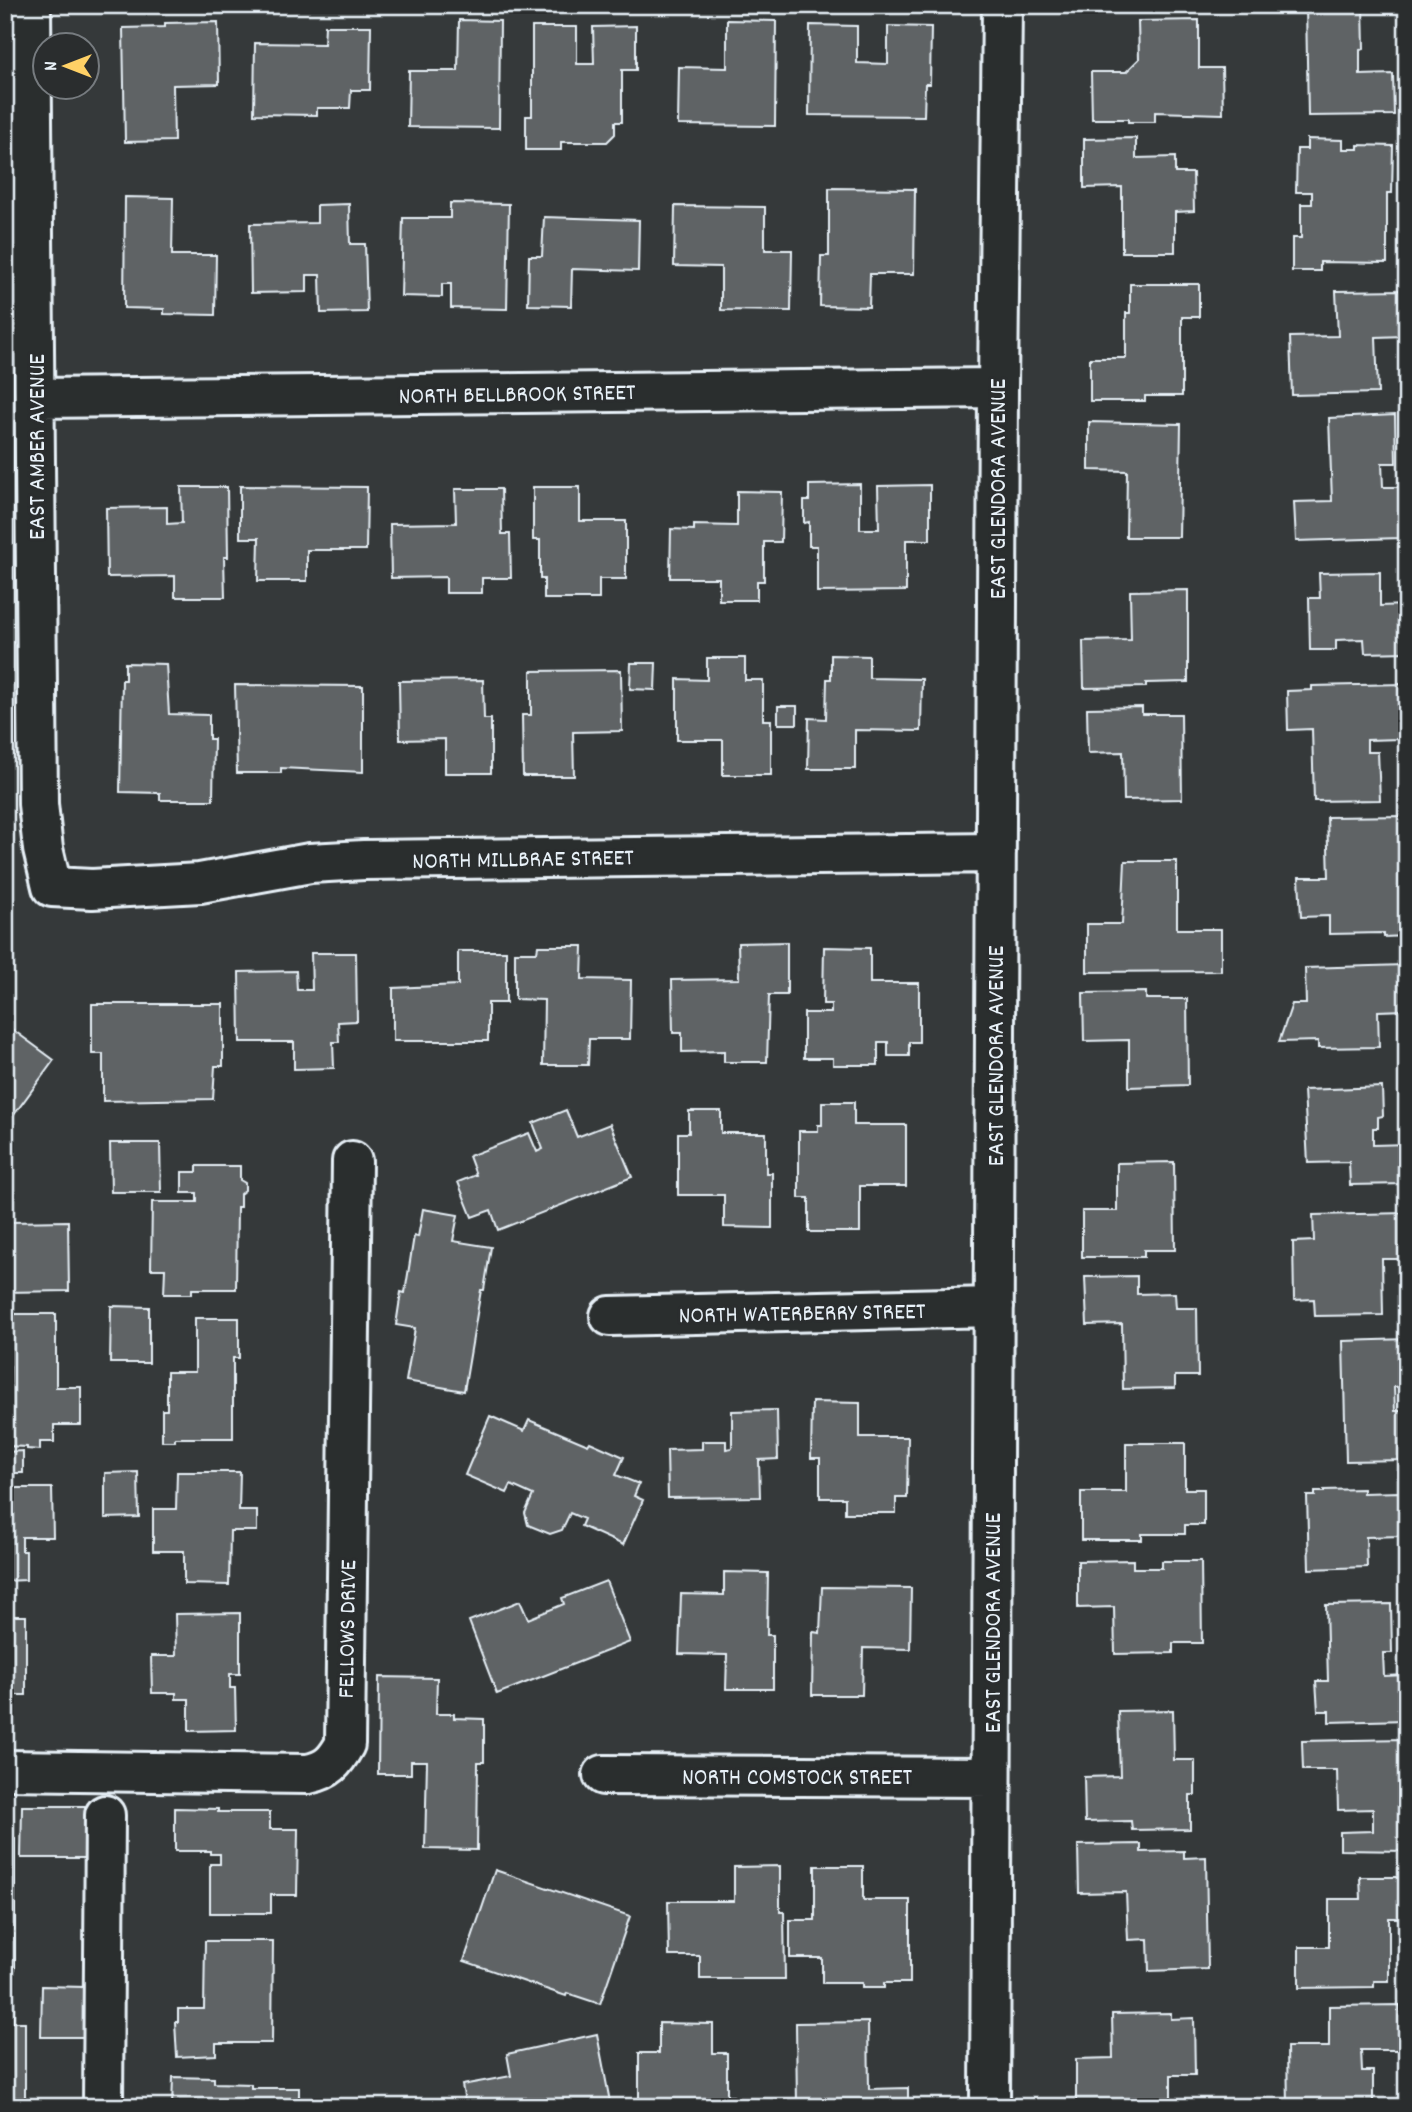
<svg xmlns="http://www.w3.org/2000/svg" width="1412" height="2112" viewBox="0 0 1412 2112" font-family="Dekko,sans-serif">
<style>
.building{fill:#5f6365;stroke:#e8f1f8;stroke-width:2}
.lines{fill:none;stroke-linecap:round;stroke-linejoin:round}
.minor-casing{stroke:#e8f1f8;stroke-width:44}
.minor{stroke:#2a2d2e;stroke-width:38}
.labels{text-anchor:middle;stroke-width:6;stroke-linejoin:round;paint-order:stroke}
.street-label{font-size:24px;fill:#e8f1f8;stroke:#2a2d2e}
</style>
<rect width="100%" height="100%" fill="#35393a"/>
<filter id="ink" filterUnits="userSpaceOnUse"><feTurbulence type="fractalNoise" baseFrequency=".0143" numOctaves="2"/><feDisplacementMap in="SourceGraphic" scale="14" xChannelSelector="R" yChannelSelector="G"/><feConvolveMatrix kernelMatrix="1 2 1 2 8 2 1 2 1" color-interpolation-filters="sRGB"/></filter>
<g filter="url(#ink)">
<path class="building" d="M1363 5 1364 49 1360 50V75L1393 74 1394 115 1308 116 1306 6Z
M459 20 500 21 499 128 408 127 409 71H458Z
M727 20 776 21 775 126 678 125 679 67 727 68Z
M1199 20V68H1222L1223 114 1155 112V122H1128V119H1092L1091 72H1126L1139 59 1138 21Z
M218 22 219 84 173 85 174 141 125 142 123 28 165 27V23Z
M810 25 857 26V63L888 64V26L931 27 930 84H925L924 116 809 115Z
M325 26H371L370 90H351L350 108H317V115L254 114 255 43 324 44Z
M636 26V70H622V122H615V134L607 142H561V150H526V116H532V27H577V64H594L593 27Z
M1136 138V158L1175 157V173H1193L1194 211 1175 212V252H1122V187L1084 188V139Z
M1307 139 1343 140V149H1358V145L1393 146 1392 193H1387V263L1320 262V271H1292V238H1301V204H1312V192H1296L1297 149H1307Z
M829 188 915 189 914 274H870L869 307 820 306 821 256H829Z
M125 197 173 198 172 255H216L215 315 164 314V309L124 308Z
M450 203 509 204 507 309 451 308V284H442V297L401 296 403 218H450Z
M349 204 350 244H365L367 312 321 313 320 275H307V292L251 293 250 224 317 223V205Z
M675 206 765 207V250H792L791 311 721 310V267L674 266Z
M544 217 639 220 638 271 572 269 571 306 528 305 529 256H542Z
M1130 284H1199V317H1182V396H1145V401H1090V358H1126V313H1130Z
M1404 290V336L1376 337 1378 393 1292 395 1290 337 1338 336 1336 291Z
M1395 415 1396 463H1382L1383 487H1399L1401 538 1296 541 1294 502 1332 501 1329 418Z
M1089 422 1181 424 1179 537H1126L1127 471 1089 470Z
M860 484V529H879L878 486 930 485V540H906V591L817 592V546H809V522L804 523V501H809V485Z
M240 486 367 487 366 550H307V581H258L259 538H240Z
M181 487H227L228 557H224L225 597H175V576L107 577 106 508 167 507V524L182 523Z
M533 487H580V521H626V579H599V599H544V579H540V540H533Z
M455 489H501L502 534H510L511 578H482V593H446V577L391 578 390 524 456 523Z
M737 491 782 492 781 542H764V581H757V600H719V578H670L671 529 694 530V525L737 526Z
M1380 572V606L1406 605 1407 652 1365 653 1364 639 1336 640V650H1310L1309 598H1320L1319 573Z
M1188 590V682L1146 683V687L1084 688 1083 641 1131 640 1130 591Z
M831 655 869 656V678L922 679 921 731 855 730V769H808L809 718 826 719 827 679H831Z
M707 658H745V680H763V720H771V775H723V740H677V679L707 680Z
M125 663 166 664 169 714 209 715V739H214L213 800H160V793L120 792 122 680H125Z
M631 663H656L655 690 630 689Z
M621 670 622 731 573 732 574 776H523L522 715H531V671Z
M483 680 484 719H491V773H445V739L400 740 399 681Z
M1403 684 1404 729H1400V739L1367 740V752H1378L1380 800 1314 801 1312 729 1288 730 1287 691 1312 690V686Z
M235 685 363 686V772L281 768V773H237Z
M778 706H797V724H778Z
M1142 707V714H1181L1182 799 1124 800 1123 752 1088 753 1087 708Z
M1407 816V861H1402L1406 936 1384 937V933L1329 934V916L1301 917 1299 877H1329L1327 817Z
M1125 861H1177V929H1221V971L1087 972V924H1122Z
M787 942V995H769L767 1062H724V1051L682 1052V1033H673L672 980 739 979 738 943Z
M538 946H583L582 979 631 980 630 1039H589L588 1065H543L544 1000 515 999V952H537Z
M824 947 870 948V983H919V1042H909V1056H888V1042H878V1065H833V1058H804V1013H831V1004H823Z
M458 951H506V1003H488V1041H393V988L458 985Z
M311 953H356L357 1021 338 1022 339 1042H333L334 1068 294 1069V1042H240L239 972 296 971 297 990H312Z
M1404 965 1406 1010 1378 1011 1379 1047 1318 1048V1041L1279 1042 1292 1004H1306L1305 968Z
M1146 992V999H1187L1188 1085 1129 1087V1040L1084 1041 1083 993Z
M92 1004H223V1066H215L213 1099 103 1101V1054H92Z
M5 1024 54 1060 13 1116 5 1110Z
M1382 1087 1383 1116 1378 1117V1128H1373V1145L1407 1144V1184L1350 1185 1349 1162 1308 1163 1304 1090Z
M822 1102H854V1125H906V1186H860V1232H809V1198H799V1131H818V1125H822Z
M566 1110 577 1137 610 1124 632 1177 498 1230 491 1210 472 1217 458 1182 476 1175 469 1156 529 1133 537 1152 543 1149 533 1123Z
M689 1111H721V1133H766V1173H772V1228L724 1227V1195H678V1133H689Z
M110 1143H160L161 1192H111Z
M5 1145H8L9 1222 68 1221 69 1291 5 1292Z
M1174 1162 1175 1250H1144V1257H1082V1211H1117V1163Z
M197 1166H240V1180L245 1183V1190L240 1194V1207H237L236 1289H192V1294H164L165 1269H151L152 1202H197V1193H182V1172H197Z
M423 1209 458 1215 453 1241 491 1247 484 1290H481L464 1391 406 1381 415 1328 396 1325 401 1292 405 1293 414 1236 418 1237Z
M1406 1213 1407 1259H1382L1383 1315 1315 1316 1314 1299 1294 1300 1293 1242 1314 1241 1313 1215Z
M1137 1276V1294L1175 1293 1176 1308H1197L1198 1376H1175V1388L1123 1389 1122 1324 1087 1325 1085 1277Z
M111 1306 149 1307V1363H110Z
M5 1314H56V1387H81V1425H54V1442H40V1450L27 1449V1447L5 1446V1400H9L10 1366H5Z
M195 1318H239V1358H233V1438H175V1441H162V1410H167V1372H195Z
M1407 1339V1387H1394L1395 1411H1407V1460L1346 1461 1343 1341Z
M812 1402 860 1403V1437H908L907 1498H896V1513H845V1498H820V1458H811Z
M777 1410 778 1459 759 1460 760 1497 668 1498 667 1450 702 1449V1441H726V1449L732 1448V1411Z
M490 1416 524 1431 529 1420 588 1445 590 1442 624 1457 616 1475 639 1484 634 1496 643 1500 623 1545 581 1526 584 1519 570 1513 562 1530 550 1534 528 1525 525 1513 533 1495 511 1485 507 1493 465 1475Z
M1126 1443H1185V1489H1204V1525H1185V1534H1142V1540H1081V1492H1126Z
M23 1451V1473H14V1488H52L53 1537H22V1551H26V1580L5 1581V1452Z
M138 1472 139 1517 105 1518V1473Z
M177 1472H240L239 1511H257V1531H230L229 1585 184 1584V1551H153V1509H176Z
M1363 1489V1493L1400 1492 1401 1536 1366 1537 1367 1567 1309 1569 1307 1496H1315V1492H1324V1490Z
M1133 1560V1568H1162V1561H1201L1202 1643H1173V1653L1115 1654 1114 1607 1078 1608V1561Z
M724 1572 768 1573 767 1635H773V1689H726L727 1655 679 1654 681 1594 724 1595Z
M606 1581 630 1642 497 1694 469 1621 520 1601 528 1619 564 1604 562 1598Z
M822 1587 911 1588 910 1649 863 1648 862 1695H812L813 1632 820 1633Z
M1391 1604 1392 1653H1383L1384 1676 1407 1675V1720L1329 1722V1711H1318L1316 1681H1328L1326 1605Z
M240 1613V1674H230V1688H235L236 1730 189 1731V1699H176V1693H152L151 1656H176L175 1614Z
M5 1616H26V1695H9V1727H5Z
M379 1677 437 1678 436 1714H454V1718L484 1719V1762H478L477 1850 425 1849 427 1761H411V1774H378Z
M1173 1710 1174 1760H1195V1795H1190V1829L1132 1830 1131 1821 1085 1822 1084 1777 1120 1776 1118 1711Z
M1404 1739 1407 1767 1405 1786 1407 1851 1340 1850V1832L1373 1831V1809L1338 1810 1337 1770H1303L1302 1741Z
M22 1806H85V1858H21Z
M175 1808 218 1809V1812H270V1829H298L297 1895H271V1913H210V1864H220V1854H210V1851H175Z
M5 1839H15V1969H5Z
M1141 1844V1852L1184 1851V1858L1206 1857 1208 1969 1149 1971 1148 1939 1128 1940 1126 1892 1079 1893 1078 1845Z
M780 1866V1912H784L785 1979H700V1956H669L668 1901H734V1867Z
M815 1866H863V1900H910V1983H884V1988H862V1983H822V1958H790V1920H815Z
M495 1870 630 1916 600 2004 567 1993 566 1996 464 1961Z
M1360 1877H1407V1918H1389V1981H1374V1987L1299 1988V1947H1329V1899H1361Z
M205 1941H273L272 2043H216V2055L177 2057 175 2022H178V2009H204Z
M42 1986 85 1987 84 2037H41Z
M5 1994H14L13 2022H25V2107H5Z
M1400 2005 1401 2050H1361L1362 2071H1373V2107H1288L1287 2047H1329V2006Z
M1171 2013V2019L1194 2018 1195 2075H1171V2098L1132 2099V2105H1076V2059L1113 2058 1112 2014Z
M868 2022 869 2089 908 2088V2107H797L796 2023Z
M659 2023 713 2024V2053H727V2096H733V2107H639V2053H659Z
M597 2034 611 2107H466L462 2085 511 2076 507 2054Z
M173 2077 214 2078V2083L251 2084V2088H299V2107H172Z"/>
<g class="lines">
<g class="minor-casing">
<path id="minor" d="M31 5 38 804 43 849 52 887 92 889 200 883 310 863 364 860 996 853
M36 398 998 388
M610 1316 994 1307
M5 1770 308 1774C328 1770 335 1762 345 1744L352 1161
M603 1775 991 1777
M103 2107 105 1815
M990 2107 998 388 1002 5"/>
</g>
<use href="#minor" class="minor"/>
</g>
</g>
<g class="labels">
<g class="street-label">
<text transform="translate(517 393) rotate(-1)" y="8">NORTH BELLBROOK STREET</text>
<text transform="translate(36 447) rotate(-90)" y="8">EAST AMBER AVENUE</text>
<text transform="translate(997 489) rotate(-90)" y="8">EAST GLENDORA AVENUE</text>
<text transform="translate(523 858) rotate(-1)" y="8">NORTH MILLBRAE STREET</text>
<text transform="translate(995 1056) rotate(-90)" y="8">EAST GLENDORA AVENUE</text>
<text transform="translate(802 1312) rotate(-1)" y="8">NORTH WATERBERRY STREET</text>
<text transform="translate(992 1623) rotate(-90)" y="8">EAST GLENDORA AVENUE</text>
<text transform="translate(346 1629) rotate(-89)" y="8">FELLOWS DRIVE</text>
<text x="797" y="1784">NORTH COMSTOCK STREET</text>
</g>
</g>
<rect width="1412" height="2112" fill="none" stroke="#2a2d2e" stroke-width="28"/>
<rect x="14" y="14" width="1384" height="2084" fill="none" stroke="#e8f1f8" stroke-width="2.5" filter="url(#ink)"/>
<g transform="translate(66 66) rotate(270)"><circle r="33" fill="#2a2d2e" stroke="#767b7f" stroke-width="2"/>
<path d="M0-5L12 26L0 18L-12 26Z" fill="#ffd166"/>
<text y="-10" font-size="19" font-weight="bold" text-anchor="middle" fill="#e8f1f8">N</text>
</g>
</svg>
